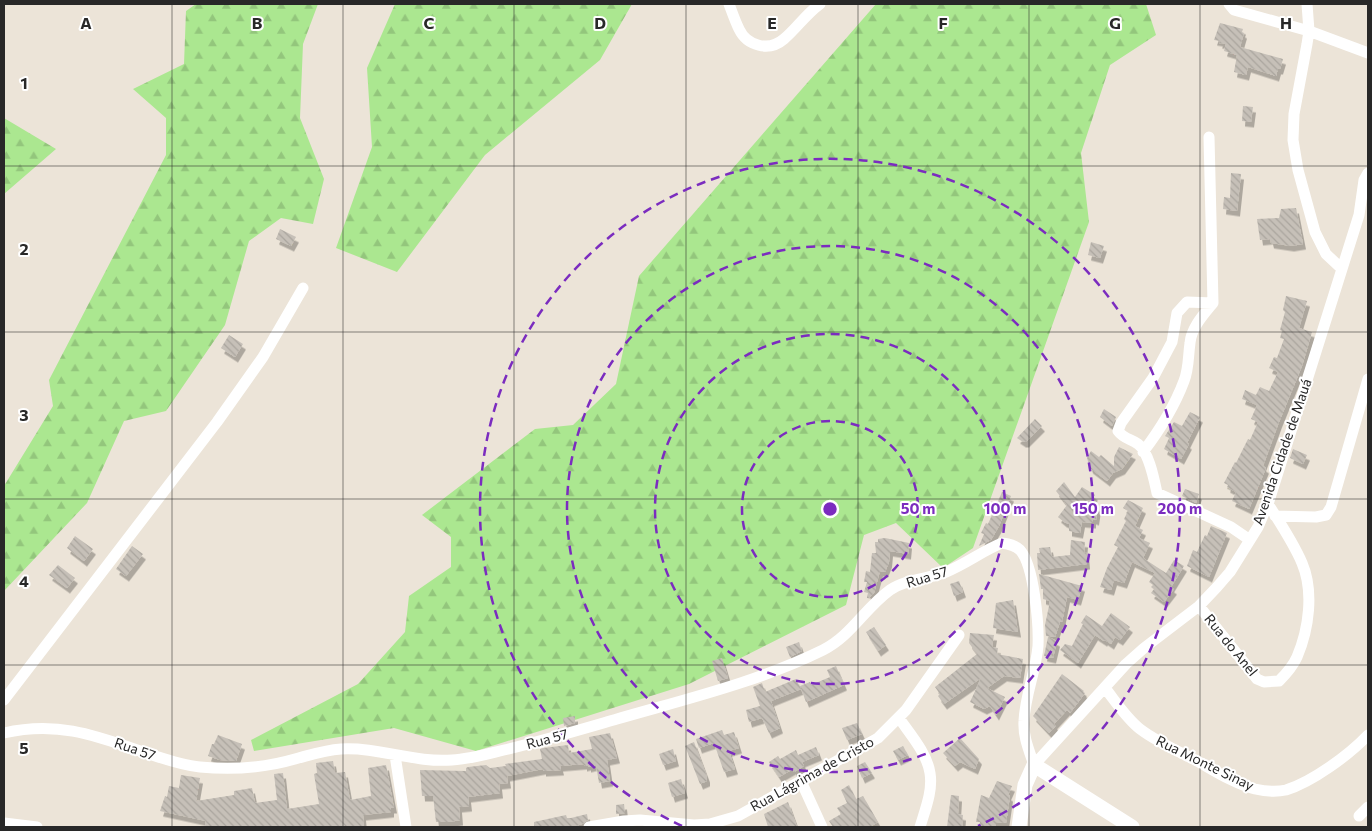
<svg xmlns="http://www.w3.org/2000/svg" width="1372" height="831" viewBox="0 0 1372 831" font-family="Commissioner,sans-serif">
<style>
.forest{fill:url(#forest-firs)}
.building{fill:url(#building-back-hatch);filter:url(#shadow)}
.lines{fill:none;stroke-linecap:round;stroke-linejoin:round}
.street{stroke:#fff;stroke-width:11}
.secondary{stroke:#fff;stroke-width:15}
.grid{fill:none;stroke:#282828;stroke-width:1;stroke-opacity:0.55}
.ring{fill:none;stroke:#7b2cbf;stroke-width:2.5;stroke-dasharray:9 6}
.labels{text-anchor:middle;stroke-width:4;stroke-linejoin:round;paint-order:stroke}
.street-label{font-size:14px;fill:#282828;stroke:#fff}
.grid-label{font-size:16px;text-anchor:middle;font-weight:bold;fill:#282828;stroke:#fff;stroke-width:4;stroke-linejoin:round;paint-order:stroke}
.centre{fill:#7b2cbf;stroke:#fff;stroke-width:2.5}
.ring-label{font-size:15px;text-anchor:middle;font-weight:bold;fill:#7b2cbf;stroke:#fff;stroke-width:4;stroke-linejoin:round;paint-order:stroke}
</style>
<defs>
<pattern id="forest-firs" width="22" height="20" patternUnits="userSpaceOnUse" patternTransform="scale(1.25)"><rect width="22" height="20" fill="#abe790"/><path d="M5 1l3.5 6h-7zM16 11l3.5 6h-7z" fill="#93c67c"/></pattern>
<pattern id="building-back-hatch" width="6" height="6" patternUnits="userSpaceOnUse" patternTransform="scale(1.25)"><rect width="6" height="6" fill="#c6c0b8"/><path d="M-1 5l2 2M0 0l6 6M5-1l2 2" fill="none" stroke="#aaa59e"/></pattern>
<filter id="shadow"><feDropShadow dx="3" dy="5.5" stdDeviation="0" flood-color="#0004"/></filter>
</defs>
<rect width="100%" height="100%" fill="#ece4d8"/>
<path class="forest" d="M196 4H318L303 44 300 118 324 179 313 224 281 218 249 241 225 325 166 411 124 421 87 503 4 591V486L53 406 49 380 166 155V118L133 89 184 64 186 11Z
M395 4H632L600 60 485 155 397 272 336 248 372 147 367 68Z
M876 4H1146L1156 35 1110 65 1081 153 1089 222 973 548 943 568 896 523 864 535 846 605 689 684 476 751 394 728 254 751 251 740 358 684 405 632 409 596 451 567V537L422 515 535 429 573 425 616 384 639 276Z
M4 118 56 149 4 194Z"/>
<path class="building" d="M1220 23 1243 29 1242 32 1244 33 1240 47 1283 59 1280 69H1278L1276 76 1248 67 1246 75 1234 72 1237 55 1224 51 1226 44 1219 43 1220 41 1214 40Z
M1243 106 1253 107 1251 122 1242 121Z
M1231 173 1241 174 1237 211 1223 209 1224 197 1230 198Z
M1296 208 1303 244 1291 246 1271 243 1270 239 1260 240 1257 219 1279 218 1281 209Z
M280 229 296 237 291 246 276 239Z
M1091 242 1104 246 1100 258 1088 255Z
M1286 296 1307 301 1299 328 1312 332 1302 366 1279 422 1263 466 1266 468 1249 509 1232 501 1236 492 1227 487 1228 485 1224 483 1235 462 1236 463 1248 439 1250 440 1258 422 1251 419 1257 405 1242 399 1245 390 1256 395 1260 387 1269 391 1278 372 1269 368 1274 357 1277 358 1284 339 1280 338 1282 331 1280 330 1285 312 1283 310Z
M229 335 243 344 235 357 221 348Z
M1104 409 1116 417 1112 426 1100 417Z
M1190 412 1200 417 1187 443 1189 444 1181 459 1164 449 1169 438 1165 436 1174 422 1182 426Z
M1035 419 1042 426 1026 442H1023L1017 438Z
M1119 447 1133 454 1122 469 1113 473 1107 481 1090 468 1087 458 1091 451 1099 457 1101 455 1114 466V457Z
M1293 449 1307 455 1303 464 1290 458Z
M1064 482 1075 497 1082 487 1095 495 1088 504 1098 506 1096 520 1093 519V523L1082 522 1080 533 1069 531V524L1064 522 1058 517 1067 505 1056 491Z
M1185 489 1199 494 1196 503 1182 496Z
M1002 492 1011 496 999 526 991 540 979 546 984 534 981 533 986 523 988 524Z
M1128 500 1143 508 1135 526 1143 530 1139 538 1150 543 1143 558 1166 573 1174 560 1184 566 1171 587 1174 589 1164 602 1151 593 1154 589 1151 587 1153 585 1149 582 1155 573 1132 562 1124 583 1114 580 1111 590 1100 587 1107 568 1118 547 1114 545 1126 521 1124 519 1128 511 1123 508Z
M1211 526 1227 533 1209 577 1187 566 1193 550 1197 552 1205 535 1207 536Z
M75 536 93 549 84 561 67 548Z
M885 538 909 543 908 554 890 551 889 562 885 572 880 571 874 593 869 598H867L868 593 864 592 867 582H864L866 571 870 572 872 553H876L875 542H878V539Z
M1071 540 1085 542 1084 553 1086 552 1087 564 1038 570 1037 553H1040L1039 548 1050 547 1052 557 1070 555Z
M132 546 143 554 126 576 116 569Z
M58 565 75 578 67 588 49 575Z
M1039 574 1082 586 1078 600 1067 597 1062 622H1060L1055 637 1046 636 1045 625 1050 601 1043 599V589H1041Z
M959 581 963 592 954 596 950 584Z
M1013 600 1018 632 993 628 996 603Z
M1111 613 1130 627 1120 640 1115 637 1111 644 1105 640 1104 641 1095 635 1078 663 1060 650 1065 644 1072 646 1083 624 1081 623 1086 615 1102 626Z
M874 627 886 645 878 651 866 632Z
M970 633 994 635 992 647 998 648 997 654 1023 659 1020 678 1004 676 987 688 1005 697 996 715 990 706 984 709 970 702 981 678 944 704 938 696 940 694 935 687 977 654 969 643Z
M1048 637 1057 641 1053 658 1044 656Z
M799 642 802 651 790 657 786 647Z
M722 658 728 678 718 681 712 661Z
M836 666 844 685 806 702 800 686 810 682 811 685 830 677 827 670Z
M1062 674 1084 691 1083 692 1085 693 1070 713 1067 710 1054 724 1056 726 1049 733 1033 716Z
M796 679 801 689 771 701 780 728 769 733 762 718 749 722 746 710 760 706 753 687 762 683 765 692Z
M575 716V723L564 726 563 718Z
M857 723 862 734 847 740 842 728Z
M722 730 724 735 734 732 739 748 729 751 735 769 724 772 714 743 699 748 696 739Z
M610 733 617 758 607 760 610 781 599 783 596 765 588 767V765L584 766V764L560 766 561 770 543 771V769L507 776 508 783 499 784 500 793 468 797 469 806 459 807 460 820 450 822H436L433 796H422L420 770 466 771V768L468 767 486 765 490 768 506 766 505 764 542 759 540 749 543 748 568 745 569 753 592 749 589 737Z
M218 735 242 744 236 761 220 760 208 756 212 744H214Z
M960 738 979 759 975 769 960 762 955 766 943 753Z
M694 742 707 777V781L700 784 685 746Z
M903 746 908 755 898 760 893 751Z
M816 747 819 755 802 762 804 766 794 772 793 769 779 777 769 762 778 756 780 759 796 750 798 755Z
M673 749 676 761 663 765 659 754Z
M333 761 335 773 345 772 350 800 371 796 368 768 386 765 394 808H391V812L363 815 364 826 352 827H205L206 821 160 811 165 796 167 797 169 786 179 788 181 775 200 778 196 801 234 795V791L252 788 255 803 277 800 274 774 283 773 287 809 319 804 314 774 317 773 316 763Z
M865 762 872 773 862 778 857 766Z
M681 779 685 793 672 797 668 783Z
M997 781 1012 786 1008 795 1010 796 1006 823 996 822V827H980V822H976L981 795 989 798Z
M849 785 856 799 863 796 878 822 870 827H833L829 821 841 814 837 808 847 803 841 790Z
M951 795 959 796 958 814 963 815 962 827H947Z
M788 802 797 827H768L764 814Z
M624 804 625 813 616 814V805Z
M587 814 588 820 582 824 573 827H534V822L566 815 567 818H571Z"/>
<g class="lines">
<path class="street" d="M729 4C732 12 735 21 739 29 747 46 769 52 784 39 797 28 806 14 820 4
M1229 4 1234 10 1309 31 1368 53
M1307 4 1309 31 1307 44 1294 114 1293 140 1298 170 1315 232 1326 254 1342 269
M1209 137 1213 303 1187 302 1177 313 1172 342 1153 378 1121 423 1118 431C1124 439 1131 439 1138 444 1149 452 1154 479 1157 493L1231 527 1250 540
M1143 452C1159 431 1175 405 1184 381 1189 368 1188 357 1190 343 1191 328 1204 314 1213 303
M1275 516 1316 517 1326 515 1331 507 1368 379
M1199 606 1257 679 1264 682 1279 681C1286 674 1293 666 1297 657 1309 629 1314 591 1302 563 1293 542 1280 523 1268 504
M1105 688C1116 702 1126 718 1140 729 1157 742 1178 751 1197 761 1215 771 1235 784 1255 789 1264 791 1277 792 1286 790 1312 782 1349 755 1368 735
M4 700 217 422 263 357 303 288
M899 718C910 734 927 753 930 773 933 791 925 810 920 827
M4 733C57 721 94 735 143 752 162 758 180 765 200 767 231 770 264 768 295 759 310 755 325 750 341 749 379 747 415 763 452 760 470 759 487 754 504 750 542 741 579 730 617 719 686 699 758 682 823 650 851 636 865 608 890 590 906 579 928 579 946 572 966 564 982 551 1002 543 1009 544 1015 545 1020 550 1034 565 1039 625 1038 646 1036 671 1025 695 1024 721 1023 737 1029 750 1034 765L1126 664 1144 648 1199 606 1217 587 1230 572 1258 527 1268 504 1359 215 1364 180 1368 173
M395 755 406 827
M801 781 822 827
M1359 816 1368 807
M4 823 37 827
M589 827 624 821 640 820 694 825 710 824 738 816 878 738 906 710 959 635"/>
<path class="secondary" d="M1019 827 1025 785 1034 765 1132 827"/>
</g>
<path class="grid" d="M172 4V827M343 4V827M514 4V827M686 4V827M858 4V827M1029 4V827M1200 4V827M4 166H1368M4 332H1368M4 499H1368M4 665H1368"/>
<g class="ring">
<circle cx="830" cy="509" r="88"/>
<circle cx="830" cy="509" r="175"/>
<circle cx="830" cy="509" r="263"/>
<path d="M682 826A350 350 0 1 1 978 826"/>
</g>
<g class="labels">
<g class="street-label">
<text transform="translate(1282 452) rotate(-71)" y="5">Avenida Cidade de Mauá</text>
<text transform="translate(927 577) rotate(-17)" y="5">Rua 57</text>
<text transform="translate(1231 645) rotate(51)" y="5">Rua do Anel</text>
<text transform="translate(547 739) rotate(-15)" y="5">Rua 57</text>
<text transform="translate(135 749) rotate(19)" y="5">Rua 57</text>
<text transform="translate(1205 763) rotate(26)" y="5">Rua Monte Sinay</text>
<text transform="translate(812 774) rotate(-29)" y="5">Rua Lágrima de Cristo</text>
</g>
</g>
<g class="grid-label">
<text x="86" y="29">A</text>
<text x="257" y="29">B</text>
<text x="429" y="29">C</text>
<text x="600" y="29">D</text>
<text x="772" y="29">E</text>
<text x="943" y="29">F</text>
<text x="1115" y="29">G</text>
<text x="1286" y="29">H</text>
<text x="24" y="89">1</text>
<text x="24" y="255">2</text>
<text x="24" y="421">3</text>
<text x="24" y="587">4</text>
<text x="24" y="754">5</text>
</g>
<circle cx="830" cy="509" r="8" class="centre"/>
<g class="ring-label">
<text x="918" y="514">50 m</text>
<text x="1005" y="514">100 m</text>
<text x="1093" y="514">150 m</text>
<text x="1180" y="514">200 m</text>
</g>
<rect width="1372" height="831" fill="none" stroke="#282828" stroke-width="10"/>
</svg>
